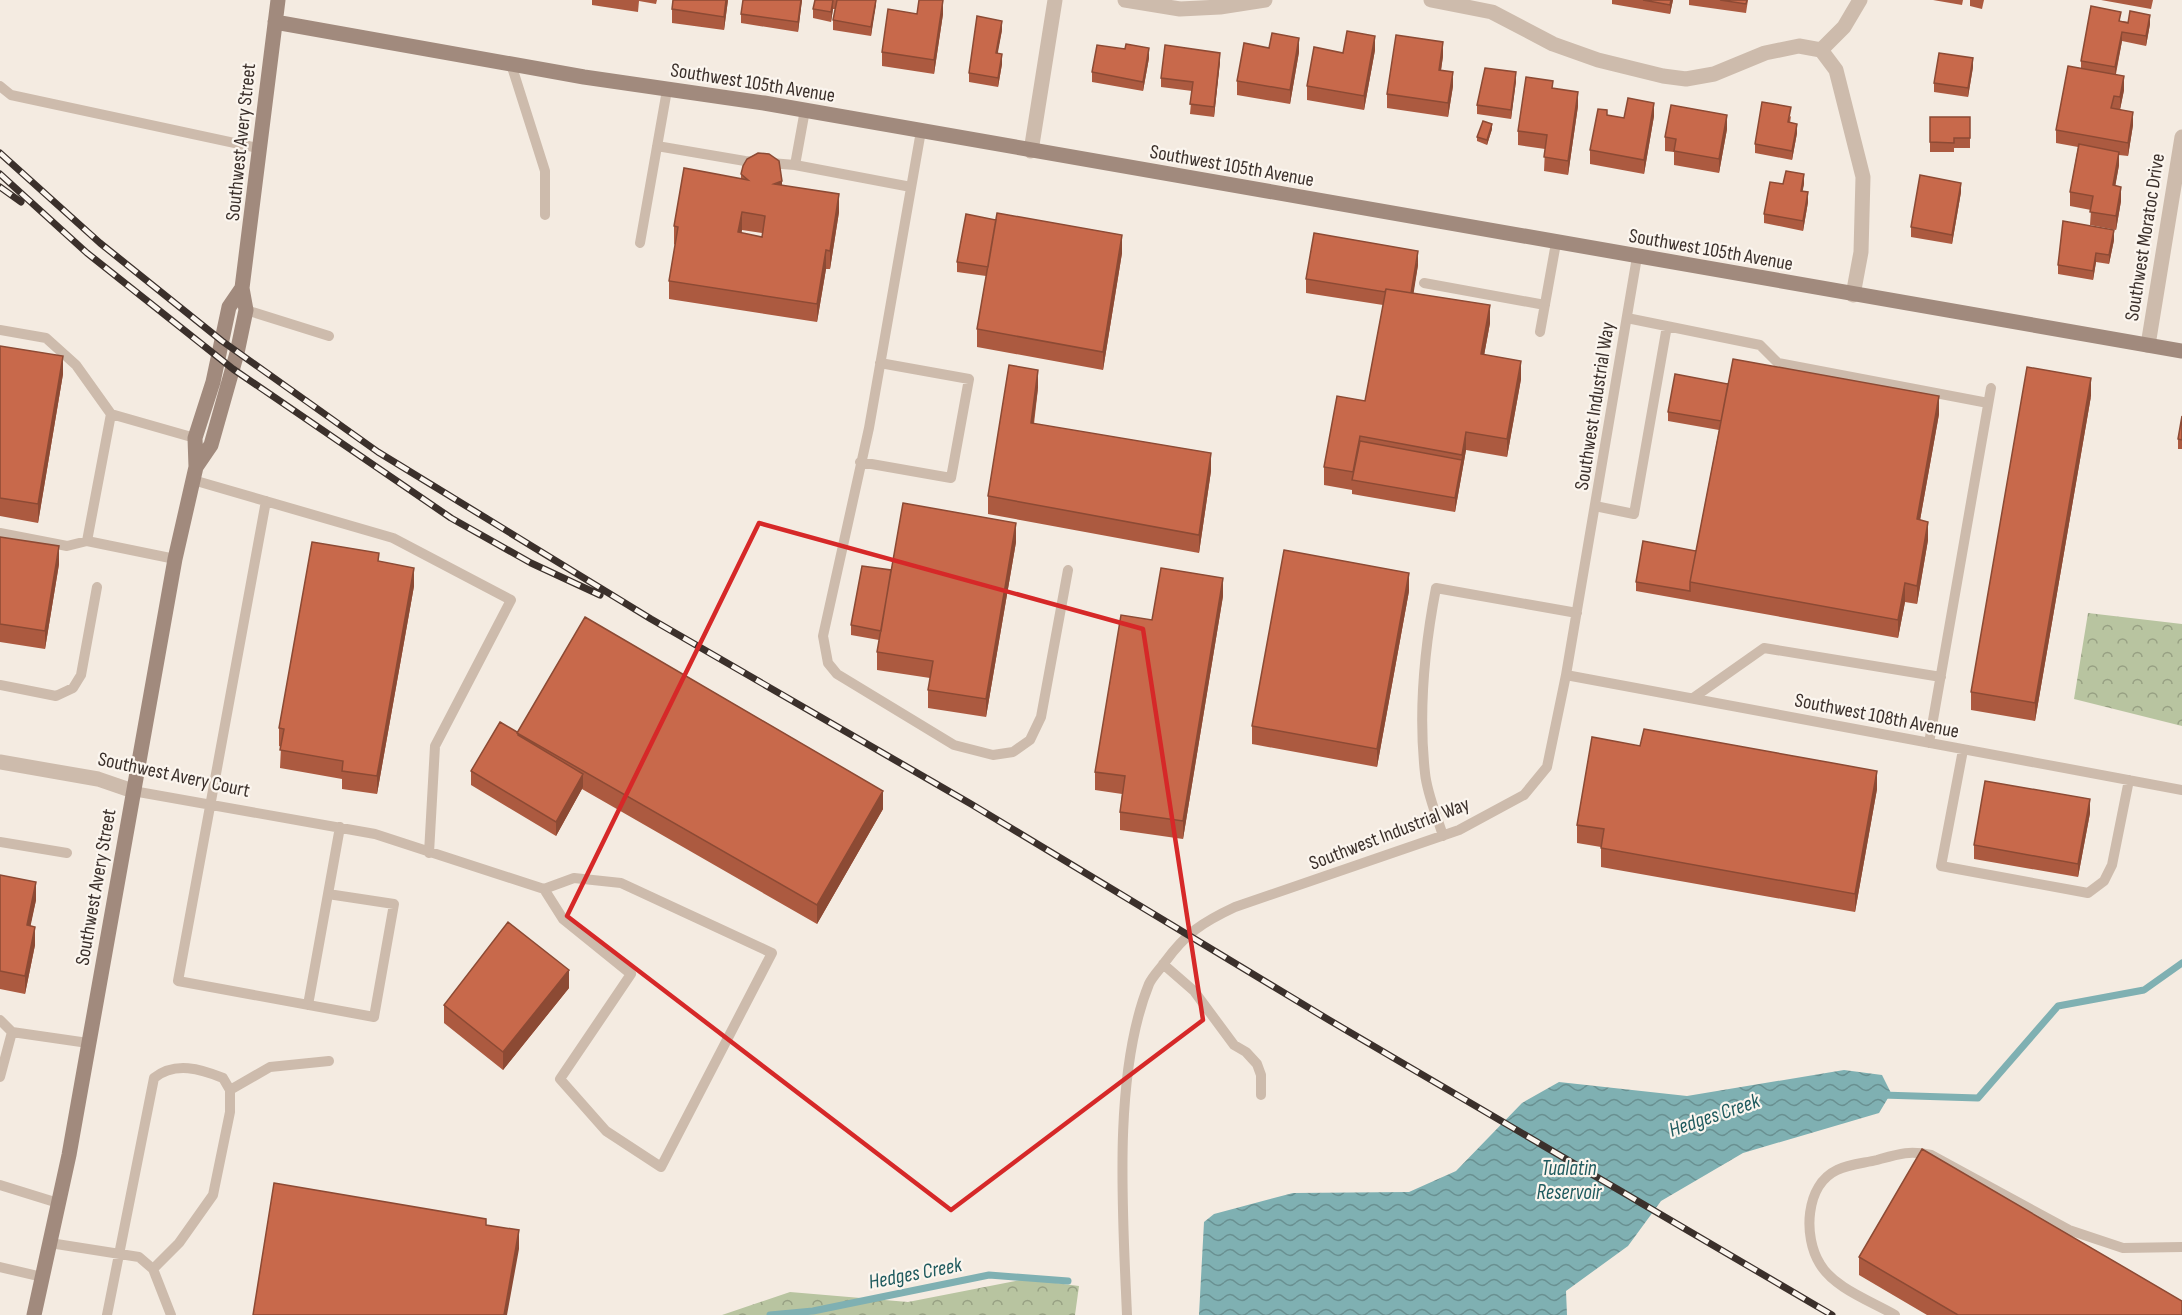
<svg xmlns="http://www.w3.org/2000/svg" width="2182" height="1315" viewBox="0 0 2182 1315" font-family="'Sofia Sans Condensed',sans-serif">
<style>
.forest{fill:url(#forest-crowns)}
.water{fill:url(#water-waves)}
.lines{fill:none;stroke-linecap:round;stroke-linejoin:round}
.stream{stroke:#7fb0b2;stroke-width:7}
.lane{stroke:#cdbbac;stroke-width:10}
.street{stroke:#cdbbac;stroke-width:15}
.secondary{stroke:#a18a7d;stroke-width:15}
.rail-casing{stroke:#3b302b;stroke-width:7}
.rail{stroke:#fbf5ee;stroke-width:4.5;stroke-dasharray:14;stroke-linecap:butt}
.wall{fill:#ac5a40;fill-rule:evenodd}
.shaded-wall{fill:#8c4a34}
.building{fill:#c8694b;stroke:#8c4a34;stroke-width:1.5;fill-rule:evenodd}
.marked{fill:none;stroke:#d62828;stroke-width:4.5;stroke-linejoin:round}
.labels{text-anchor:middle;stroke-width:4.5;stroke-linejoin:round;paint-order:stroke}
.street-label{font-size:20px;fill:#3b302b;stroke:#fbf5ee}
.water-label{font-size:21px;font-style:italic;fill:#1f5a5e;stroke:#fbf5ee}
</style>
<defs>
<pattern id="forest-crowns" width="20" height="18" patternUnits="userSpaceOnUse" patternTransform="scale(1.5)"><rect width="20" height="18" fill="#b8c4a0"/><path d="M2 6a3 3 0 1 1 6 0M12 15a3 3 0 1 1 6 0" fill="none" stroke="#97a083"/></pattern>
<pattern id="water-waves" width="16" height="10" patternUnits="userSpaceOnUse" patternTransform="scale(1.5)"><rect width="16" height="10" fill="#7fb0b2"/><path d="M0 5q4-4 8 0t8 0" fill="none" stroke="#699091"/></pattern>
</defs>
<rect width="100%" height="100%" fill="#f4ebe1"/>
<path class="forest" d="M2088 613 2182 624V726L2074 699Z
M1025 1279 1079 1286 1075 1315H722L790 1292 908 1302Z"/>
<path class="water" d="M1844 1070 1882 1075 1891 1093 1879 1113 1743 1153 1661 1201 1628 1246 1566 1291 1567 1315H1199L1204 1222 1214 1214 1293 1193 1409 1192 1456 1171 1522 1103 1559 1082 1687 1096Z"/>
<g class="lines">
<path class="stream" d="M1882 1095 1978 1098 2058 1006 2144 990 2182 963
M770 1315 813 1311 989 1275 1068 1281"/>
<path class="lane" d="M511 64 545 171V215
M0 86 11 95 258 148
M921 131 869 428 823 636 828 663 837 674 954 745 993 755 1013 752 1030 740 1041 717 1068 570
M657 146 745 161 795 165 911 187
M795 165 805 110
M640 243 667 90
M1424 283 1545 305
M246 310 329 336
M1627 318 1760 345 1778 363 1988 403
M0 330 46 338 76 365 111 414 87 541
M1540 332 1556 243
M111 414 195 438
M860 462 951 478 969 379 880 363
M193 480 393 538 511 600 435 746 429 853
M266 501 178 981 374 1017 394 904 328 894 340 827
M1595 506 1634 514 1667 326
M0 533 67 546 87 541 175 559
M1566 675 2182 790
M0 685 56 696 73 688 81 675 97 587
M1693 698 1764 648 1941 677
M1929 743 1991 388
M1963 750 1941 866 2088 893 2104 881 2112 865 2129 780
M133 791 375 834 544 889 563 919 631 974 560 1079 606 1131 661 1167 772 953 621 883 574 878 544 889
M1443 836C1437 816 1427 794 1425 773 1418 710 1424 650 1436 588L1577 613
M0 842 67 853
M1163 964 1194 991 1234 1045 1246 1052 1257 1064 1261 1075V1095
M308 1005 328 894
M0 1020 12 1032 88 1043
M0 1077 12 1032
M230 1090 270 1067 329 1061
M0 1185 58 1203
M50 1243 139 1257 153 1269 171 1315
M0 1267 42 1277
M107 1315 154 1078C175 1061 201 1069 223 1078L230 1090V1112L213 1195 179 1243 153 1269
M1127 1315C1123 1218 1112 1075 1149 984 1152 977 1160 969 1165 962 1186 933 1203 922 1235 907L1459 830 1524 795 1547 767 1566 675 1637 257
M1895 1315C1871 1301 1834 1288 1820 1264 1803 1237 1805 1185 1837 1170 1849 1164 1865 1163 1877 1160 1898 1154 1909 1150 1931 1155L2069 1230 2123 1248 2182 1247"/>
<path class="street" d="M1125 0 1180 9 1220 7 1265 0
M1431 0 1492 12 1553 44 1598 60 1663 76 1686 79 1714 74 1765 53 1799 46 1821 50
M1031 151 1055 0
M1853 295 1861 252 1863 177 1836 70 1821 50 1844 27 1860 0
M2148 345 2182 137
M0 762 98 779 133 791"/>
<path class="secondary" d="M275 22 584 77 764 103 2182 351
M196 467 211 445 237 353 246 310 242 288 278 0
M34 1315 69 1155 175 559 196 467 195 438 213 382 229 307 242 288"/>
<g class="rail-casing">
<path id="rail" d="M0 153 100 243 222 341 378 452 651 619 971 804 1329 1020 1832 1315
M0 174 87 253 233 369 451 518 531 563 600 595
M0 187 21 202"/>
</g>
<use href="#rail" class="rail"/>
</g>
<path class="wall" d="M592 0H657L656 4 639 1 638 12 592 5Z
M673 0H728L724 30 672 23V9Z
M802 0 798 32 741 23V14Z
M815 0H876L871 36 833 30V20L835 9H833L831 22 813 18V9Z
M1612 0H1673L1670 14 1612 4Z
M1689 0H1748L1746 13 1689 5Z
M1933 0H1963L1962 5Z
M1970 0H1984L1982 9 1970 6Z
M2101 0H2153L2151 9Z
M917 14H943L934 74 882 66V52Z
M2121 21 2150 24 2146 46 2122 41 2116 74 2124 90 2120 109 2133 125 2128 156 2119 155V165L2115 186 2121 201 2116 230 2090 225 2091 210 2070 206V192L2078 147 2056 143V130L2081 68V61Z
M1002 30 997 54 1002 64 998 87 969 82V73Z
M1125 49 1149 58 1143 91 1092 82V72Z
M1375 50 1364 110 1307 100V86L1343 53Z
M1299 52 1290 104 1237 95V81Z
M1443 56 1441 70 1453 86 1448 117 1387 108V94Z
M1220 62 1214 117 1190 114 1192 91 1161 87V78Z
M1973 67 1968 97 1934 92V83Z
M1516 81 1511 119 1477 114V105Z
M1553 88 1578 106 1568 175 1544 171 1545 149 1518 145V131Z
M1607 115 1624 118 1654 116 1644 174 1590 164V150Z
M1791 116 1790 123 1797 133 1792 160 1755 153V144Z
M1930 117H1970V148H1954V152H1930Z
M1492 129 1487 145 1477 141V137Z
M1727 129 1719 173 1674 165V152L1665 151V137Z
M741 174 782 186 839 212 830 269H826L817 322 669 299V281L675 245 674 244V226L741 179ZM742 230 762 233V237L741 233Z
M1804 184 1802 191 1808 202 1803 231 1764 223V214Z
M1961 192 1952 244 1911 237V227Z
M2114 240 2109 264 2096 262 2093 280 2058 274V265Z
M1122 253 1103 370 977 347V329L986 276 957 272V262Z
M1418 265 1413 293 1490 323 1484 355 1521 379 1507 457 1466 450 1455 512 1352 494V490L1324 485V467L1365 401 1383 305 1306 293V279Z
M0 346 63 374 38 523 0 516Z
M1728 384 1939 414 1920 520 1928 540 1917 604 1905 602 1898 638 1636 591V582L1696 551 1719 430 1668 421V412Z
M1038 388 1034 424 1211 471 1199 553 988 514V496Z
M2091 396 2035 721 1971 710V692Z
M2182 416V449H2178V439Z
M0 537 59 564 45 649 0 642Z
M1016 542 986 717 928 708V690L930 678 877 670V652L879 640 851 635V625L891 570Z
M379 562 414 586 377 794 342 789V779L280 768 281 747 279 746V728Z
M1409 591 1377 767 1252 744V726Z
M1223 596 1183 839 1120 830V812L1122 794 1095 790V772L1152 620Z
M517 732 883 809 817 924 582 789 556 836 471 785V771Z
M1877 789 1855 912 1601 867V847L1577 843V825Z
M2090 813 2078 877 1974 859V845Z
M0 875 36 900 30 926 35 945 25 994 0 989Z
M569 988 503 1070 444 1023V1005Z
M1859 1257 2182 1315H1927L1859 1275Z"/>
<path class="shaded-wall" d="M726 0H728L724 30V17Z
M801 0H802L798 32V22Z
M833 0V9L831 22V12Z
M876 0V5L871 36V27Z
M943 0V14L934 74V60Z
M1671 0H1673L1670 14V5Z
M2150 15V24L2146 46V36Z
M1002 21V30L996 63V53Z
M2122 32V41L2115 76V67Z
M1375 36V50L1364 110V96Z
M1299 38V52L1290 104V90Z
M1443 42V56L1439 84V70Z
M1149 48V58L1143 91V82Z
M1220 53V62L1214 117V107Z
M1002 54V64L998 87V78Z
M1973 58V67L1968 97V88Z
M1453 72V86L1448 117V103Z
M1516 72V81L1511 119V110Z
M2124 76V90L2120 110V97Z
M1578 92V106L1568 175V161Z
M1654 103V116L1644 174V160Z
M2133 112V125L2128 156V143Z
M1727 115V129L1719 173V159Z
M1492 124V129L1487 145V140Z
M1797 124V133L1792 160V151Z
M2119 152V165L2113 199V185Z
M1804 174V184L1801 200V191Z
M782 181V199L774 184Z
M1961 183V192L1952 244V235Z
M2121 187V201L2116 230V216Z
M1808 192V202L1803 231V221Z
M839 194V212L830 269V251Z
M742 212V230L738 251V232Z
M2114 230V240L2109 264V255Z
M1122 235V253L1103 370V352Z
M826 250V269L817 322V304Z
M1418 251V265L1411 310V296Z
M2096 253V262L2093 280V271Z
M1490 305V323L1481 372V354Z
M63 356V374L38 523V504Z
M1521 361V379L1507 457V439Z
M1038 370V388L1031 441V423Z
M2091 378V396L2035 721V703Z
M1939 396V414L1917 537V519Z
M1466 432V450L1455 512V498Z
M1211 453V471L1199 553V535Z
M1928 522V540L1917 604V586Z
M1016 523V542L986 717V699Z
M59 546V564L45 649V631Z
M414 568V586L377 794V776Z
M1409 573V591L1377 767V749Z
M1223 578V596L1183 839V821Z
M1905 583V602L1898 638V620Z
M1877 771V789L1855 912V894Z
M583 774V787L556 836V822Z
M883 791V809L817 924V905Z
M2090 799V813L2078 877V864Z
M36 882V900L27 943V925Z
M35 927V945L25 994V976Z
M569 970V988L503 1070V1052Z
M519 1230V1249L507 1315H504Z"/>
<path class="building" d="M673 0H726L724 17 672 9Z
M743 0H801L798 22 741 14Z
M815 0H833L831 12 813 9Z
M837 0H876L871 27 833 20Z
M919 0H943L934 60 882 52 888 9 917 14Z
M1643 0H1671L1670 5Z
M1720 0H1747L1746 4Z
M2091 6 2121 12 2119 21 2128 23 2130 11 2150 15 2146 36 2122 32 2115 67 2081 61Z
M977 16 1002 21 996 53 1002 54 998 78 969 73Z
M1347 31 1375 36 1364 96 1307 86 1314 47 1343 53Z
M1272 33 1299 38 1290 90 1237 81 1244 43 1269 48Z
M1396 35 1443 42 1439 70 1453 72 1448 103 1387 94Z
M1126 44 1149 48 1143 82 1092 72 1097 45 1125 49Z
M1165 45 1220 53 1214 107 1190 104 1193 82 1161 78Z
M1939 53 1973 58 1968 88 1934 83Z
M2068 66 2124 76 2120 97 2114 96 2111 108 2133 112 2128 143 2056 130Z
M1485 68 1516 72 1511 110 1477 105Z
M1526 77 1553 81 1552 88 1578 92 1568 161 1544 157 1547 135 1518 131Z
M1628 98 1654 103 1644 160 1590 150 1598 109 1607 110V115L1624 118Z
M1762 102 1791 107 1788 122 1797 124 1792 151 1755 144Z
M1671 105 1727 115 1719 159 1674 151 1676 139 1665 137Z
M1930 117H1970V138H1954V143L1930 142Z
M1483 121 1492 124 1487 140 1477 137Z
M2079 144 2119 152 2113 185 2121 187 2116 216 2090 212 2093 196 2070 192Z
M758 153 769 154 779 161 782 181 774 184 839 194 830 251 826 250 817 304 669 281 678 227 674 226 684 168 748 180 741 174 743 166 747 159ZM742 212 765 216 762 237 738 232Z
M1786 171 1804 174 1801 191 1808 192 1803 221 1764 214 1770 182 1783 184Z
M1920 175 1961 183 1952 235 1911 227Z
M997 213 1122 235 1103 352 977 329Z
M966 214 996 220 988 267 957 262Z
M2063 221 2114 230 2109 255 2096 253 2093 271 2058 265Z
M1314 233 1418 251 1411 293 1386 289 1385 292 1306 279Z
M1386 289 1490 305 1481 354 1521 361 1507 439 1466 432 1462 455 1360 436 1353 472 1324 467 1337 396 1365 401Z
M0 346 63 356 38 504 0 498Z
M1733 359 1939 396 1917 519 1928 522 1917 586 1905 583 1898 620 1690 582Z
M1009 365 1038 370 1031 423 1211 453 1199 535 988 496Z
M2027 367 2091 378 2035 703 1971 692Z
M1675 374 1728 384 1721 421 1668 412Z
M2182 416V440L2178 439Z
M1360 441 1462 460 1455 498 1352 480Z
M903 503 1016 523 986 699 928 690 933 661 877 652Z
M0 537 59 546 45 631 0 624Z
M1643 541 1696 551 1690 582V591L1636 582Z
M312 542 379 553 378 561 414 568 377 776 342 771 343 761 280 750 284 729 279 728Z
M1284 550 1409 573 1377 749 1252 726Z
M862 566 891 570 881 631 851 625Z
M1161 568 1223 578 1183 821 1120 812 1125 776 1095 772 1121 615 1152 620Z
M585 617 883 791 817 905 517 733Z
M500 722 517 732V733L518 734V735L583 774 556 822 471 771Z
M1644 729 1877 771 1855 894 1601 848 1604 829 1577 825 1592 737 1640 746Z
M1985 781 2090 799 2078 864 1974 845Z
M0 875 36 882 27 925 35 927 25 976 0 971Z
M508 922 569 970 503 1052 444 1005Z
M1922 1149 2182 1301V1315H1958L1859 1257Z
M274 1183 486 1219V1225L519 1230 504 1315H253Z"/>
<path class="marked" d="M759 523 1143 629 1203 1020 951 1210 567 916Z"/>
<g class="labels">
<g class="street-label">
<text transform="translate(753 82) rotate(9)" y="7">Southwest 105th Avenue</text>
<text transform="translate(240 142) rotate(-84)" y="7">Southwest Avery Street</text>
<text transform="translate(1232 165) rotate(10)" y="7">Southwest 105th Avenue</text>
<text transform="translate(2144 237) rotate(-81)" y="7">Southwest Moratoc Drive</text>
<text transform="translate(1711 249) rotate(10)" y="7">Southwest 105th Avenue</text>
<text transform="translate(1594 406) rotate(-81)" y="7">Southwest Industrial Way</text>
<text transform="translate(1877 715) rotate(11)" y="7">Southwest 108th Avenue</text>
<text transform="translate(174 774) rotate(12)" y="7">Southwest Avery Court</text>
<text transform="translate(1389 833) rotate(-21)" y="7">Southwest Industrial Way</text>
<text transform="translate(95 887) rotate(-80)" y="7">Southwest Avery Street</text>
</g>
<g class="water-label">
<text transform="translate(1714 1115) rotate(-19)" y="7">Hedges Creek</text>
<text x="1569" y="1175">Tualatin<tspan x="1569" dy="24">Reservoir</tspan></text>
<text transform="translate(915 1273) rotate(-11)" y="7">Hedges Creek</text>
</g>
</g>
</svg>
